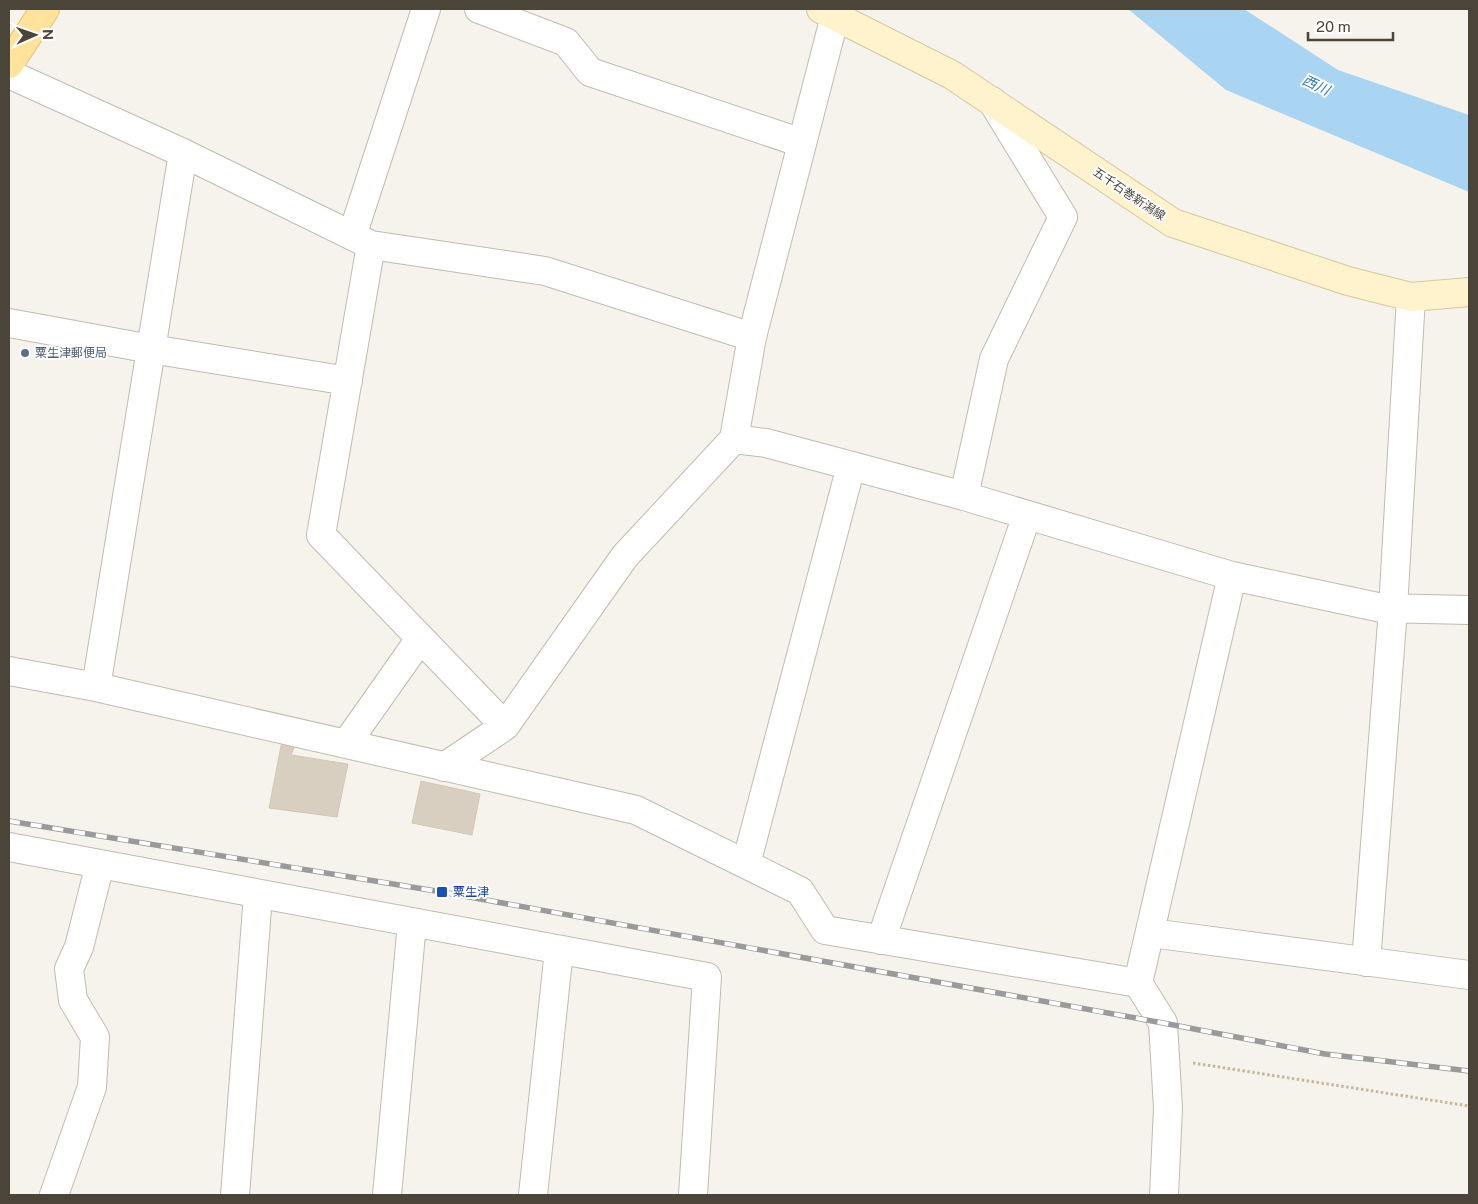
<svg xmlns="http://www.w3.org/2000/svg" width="1478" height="1204" viewBox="0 0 1478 1204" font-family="'Public Sans','Noto Sans JP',sans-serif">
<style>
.water{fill:#a9d4f2}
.building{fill:#d8cfc1;stroke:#d3c7b4}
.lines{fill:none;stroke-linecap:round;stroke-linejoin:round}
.minor-casing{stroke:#c2bbae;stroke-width:30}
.secondary-casing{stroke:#d6c79b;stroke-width:30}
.primary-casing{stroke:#e6c16a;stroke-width:30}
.path{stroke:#c4b79f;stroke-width:3;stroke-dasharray:2.5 2.5;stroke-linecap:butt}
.minor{stroke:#fff;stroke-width:28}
.secondary{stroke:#fff3cd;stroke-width:28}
.primary{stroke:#ffe39c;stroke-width:28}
.rail-casing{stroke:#9a9a9a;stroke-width:5.5}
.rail{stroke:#fff;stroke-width:4;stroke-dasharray:11;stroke-linecap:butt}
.service-dot{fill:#5c6f8a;stroke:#fff;stroke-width:2}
.transit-dot{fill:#1a4fb4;stroke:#fff;stroke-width:2}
.labels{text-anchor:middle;stroke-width:4;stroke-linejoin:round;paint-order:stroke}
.street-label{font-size:12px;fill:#4b4439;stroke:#fff}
.service-label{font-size:12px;fill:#4e5e75;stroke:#fff;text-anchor:start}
.transit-label{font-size:12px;fill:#164399;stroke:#fff;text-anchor:start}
.water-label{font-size:14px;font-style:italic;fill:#2e7ab2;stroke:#fff}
</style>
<rect width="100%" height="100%" fill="#f6f3ec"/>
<path class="water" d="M1128 9H1244L1338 70 1469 115V192L1226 90Z"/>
<path class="building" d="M282 741 296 742 291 755 348 764 337 817 269 808Z
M421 781 480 794 472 835 412 823Z"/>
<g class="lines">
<g class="minor-casing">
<path id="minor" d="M479 9 566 42 590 72 802 143
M9 74 183 153 371 245 545 271 752 337
M352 236 426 9
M371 245 321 535 505 726
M9 323 151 349 348 381
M734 439 766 443 964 496 1232 576 1382 608 1469 610
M964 496 994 359 1063 217 992 101
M9 671 96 687 636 810 800 891 825 930 1138 983
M96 687 183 153
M346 744 420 639
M444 767 505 726 625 556 734 439 752 337 835 16
M9 847 100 864
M746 864 851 466
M1151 933 1469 975
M881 940 1027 515
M1366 962 1393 609 1411 297
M54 1195 92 1087 95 1037 73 1000 69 969 79 947 100 864 707 977 693 1195
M235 1195 258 895
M387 1195 412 923
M533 1195 559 950
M1164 1195 1168 1108 1163 1023 1138 983 1232 576"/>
</g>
<g class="secondary-casing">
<path id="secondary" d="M821 9 952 75 1173 223 1348 281 1411 297 1469 292"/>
</g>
<g class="primary-casing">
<path id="primary" d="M9 64 45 9"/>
</g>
<path class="path" d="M1193 1063 1469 1106"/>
<use href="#minor" class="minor"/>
<use href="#secondary" class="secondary"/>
<use href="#primary" class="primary"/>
<g class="rail-casing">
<path id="rail" d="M9 821 442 892 1163 1023 1325 1054 1469 1071"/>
</g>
<use href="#rail" class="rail"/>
</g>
<circle class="service-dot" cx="25" cy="353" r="5"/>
<rect class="transit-dot" x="436" y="886" width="12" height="12" rx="2.5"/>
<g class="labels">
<g class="street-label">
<text transform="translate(1129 194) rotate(34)" y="4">五千石巻新潟線</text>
</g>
<g class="service-label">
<text x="35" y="357">粟生津郵便局</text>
</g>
<g class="transit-label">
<text x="453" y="896">粟生津</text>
</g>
<g class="water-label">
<text transform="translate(1316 85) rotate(25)" y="5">西川</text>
</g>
</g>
<rect width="1478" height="1204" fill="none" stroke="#4b4439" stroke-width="20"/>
<g transform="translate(35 35) rotate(88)" stroke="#ffffff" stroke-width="4" paint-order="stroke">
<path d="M0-4L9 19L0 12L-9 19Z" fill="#4b4439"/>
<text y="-8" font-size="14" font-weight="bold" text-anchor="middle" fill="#4b4439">N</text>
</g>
<path d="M1308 32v8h85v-8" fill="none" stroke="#4b4439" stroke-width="2.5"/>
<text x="1316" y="32" font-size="15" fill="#4b4439" stroke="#ffffff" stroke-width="4" paint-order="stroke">20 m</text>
</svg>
